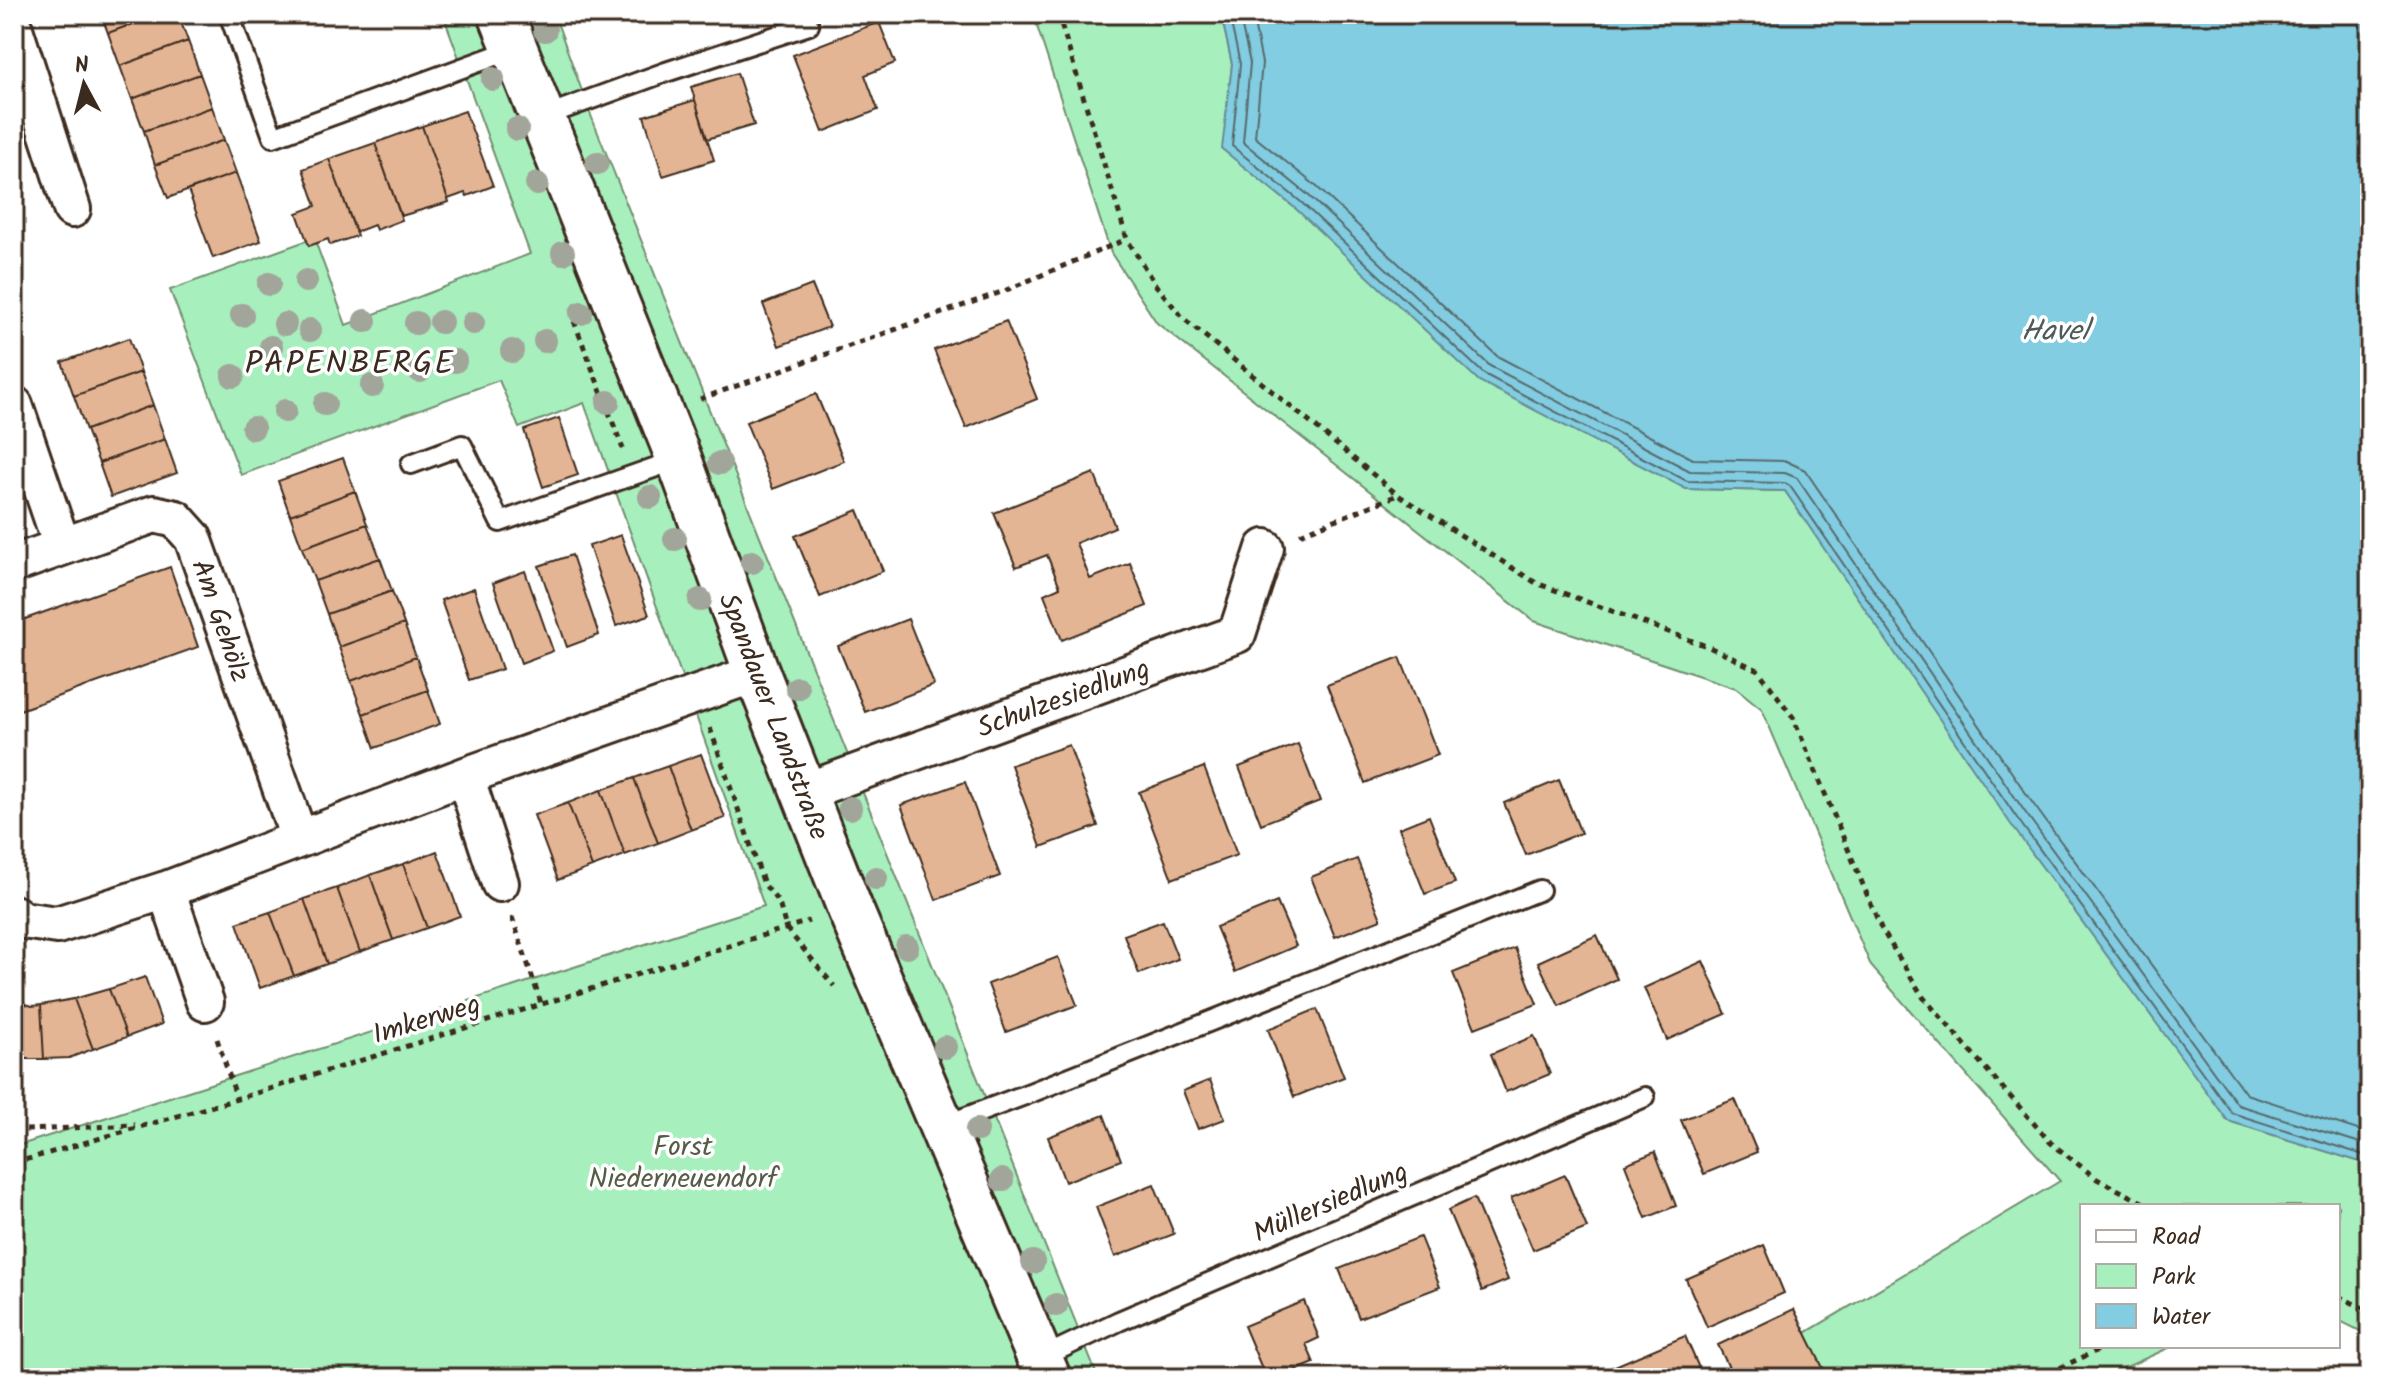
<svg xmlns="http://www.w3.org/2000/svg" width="2384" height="1392" viewBox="0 0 2384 1392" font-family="Kalam,sans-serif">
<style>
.green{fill:#a7f0be;stroke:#718d6e;stroke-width:2}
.water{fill:#82cde2;stroke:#668c94;stroke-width:2}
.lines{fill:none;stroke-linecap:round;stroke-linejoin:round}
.shore{stroke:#576b6c;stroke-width:2}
.building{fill:#e4b595;stroke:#3b2a1e;stroke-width:2}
.lane-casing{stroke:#3b2a1e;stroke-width:24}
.street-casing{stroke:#3b2a1e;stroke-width:42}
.secondary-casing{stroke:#3b2a1e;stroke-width:50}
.path{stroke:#3b2a1e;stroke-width:5;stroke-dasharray:6 6;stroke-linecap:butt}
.lane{stroke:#fff;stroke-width:18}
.street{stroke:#fff;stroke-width:36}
.secondary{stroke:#fff;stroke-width:44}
.tree{fill:#a2a599}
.labels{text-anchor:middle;stroke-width:7;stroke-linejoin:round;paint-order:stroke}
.street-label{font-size:28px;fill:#3b2a1e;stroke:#fff}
.park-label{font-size:28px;fill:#565c46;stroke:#fff}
.water-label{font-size:30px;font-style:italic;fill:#505b59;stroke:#fff}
.quarter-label{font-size:32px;letter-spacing:2px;fill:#3b2a1e;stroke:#fff}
</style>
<rect width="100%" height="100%" fill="#fff"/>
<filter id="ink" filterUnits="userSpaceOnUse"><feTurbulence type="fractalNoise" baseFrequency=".0125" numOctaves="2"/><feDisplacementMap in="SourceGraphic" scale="16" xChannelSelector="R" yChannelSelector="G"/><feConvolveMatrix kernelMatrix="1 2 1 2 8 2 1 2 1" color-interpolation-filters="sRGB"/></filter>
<g filter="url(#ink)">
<path class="green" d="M443 14H554L590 113 1098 1378H14V1147L764 906 584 403 519 428 499 380 241 475 170 290 314 238 346 325 530 254Z
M1033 14H1221L1232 64 1223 149 1295 208 1686 489 1785 491 2228 1121 2370 1165V1336L2338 1320V1206H2082V1346H2173L2102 1378H1730L2060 1181 1871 966 1762 709 1736 688 1534 621 1157 323 1111 253Z"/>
<path class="water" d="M1221 14H2370V1165L2228 1121 2010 823 1785 491 1686 489 1479 381 1295 208 1222 149 1232 64Z"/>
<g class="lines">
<path class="shore" d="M1229 14 1240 64 1232 146 1301 202 1484 374 1687 481 1784 483 1790 486 2017 818 2232 1113 2370 1157
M1239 14 1250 63 1243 142 1307 194 1490 366 1690 471 1785 473 1797 478 2025 812 2238 1105 2370 1146
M1252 14 1262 63 1255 137 1316 186 1497 356 1693 459 1786 461 1805 470 2034 805 2246 1094 2370 1134"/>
</g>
<path class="building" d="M101 14H160L108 33Z
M160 14H178L188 41 120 66 108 33Z
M879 22 895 63 865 75 878 110 823 132 793 55Z
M188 41 200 74 132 99 120 66Z
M737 73 754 125 707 139 691 87Z
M200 74 212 107 144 131 132 99Z
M695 100 714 160 663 176 644 116Z
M212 107 224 140 155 165 144 131Z
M465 111 493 186 467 196 465 193 448 199 422 126Z
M422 126 449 202 401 216 375 143Z
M224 140 236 173 168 198 155 165Z
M375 143 402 220 376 230 374 225 356 232 329 159Z
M329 159 357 236 330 245 328 239 309 246 297 213 316 206 303 169Z
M236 173 261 241 213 258 188 190Z
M812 285 829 327 779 346 763 304Z
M1006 321 1037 399 966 428 934 350Z
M129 338 141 372 74 396 62 362Z
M141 372 153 405 86 430 74 396Z
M816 394 844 461 773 489 746 422Z
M153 405 165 439 99 463 86 430Z
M559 418 578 475 543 487 524 430Z
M165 439 177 473 111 497 99 463Z
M343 458 355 491 290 515 278 481Z
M1094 473 1115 527 1076 543 1090 579 1130 563 1147 606 1062 640 1044 594 1060 587 1047 555 1016 567 994 513Z
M355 491 367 524 302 548 290 515Z
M858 510 883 571 820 597 795 536Z
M367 524 380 558 315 581 302 548Z
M621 535 649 615 616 626 589 546Z
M572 555 599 635 567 647 539 566Z
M380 558 392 591 327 614 315 581Z
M170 567 198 647 14 712V623Z
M525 571 553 651 521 663 493 583Z
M474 588 502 669 469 680 441 600Z
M392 591 404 624 339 647 327 614Z
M908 619 934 685 865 712 838 646Z
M404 624 416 657 351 681 339 647Z
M416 657 428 690 363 714 351 681Z
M1400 657 1438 755 1365 783 1327 685Z
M428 690 440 724 375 748 363 714Z
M1298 744 1320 801 1261 824 1239 767Z
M1069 745 1098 826 1041 847 1011 765Z
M701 754 725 818 691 830 668 766Z
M668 766 691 830 658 843 634 778Z
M1204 767 1237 855 1172 879 1139 792Z
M634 778 658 843 625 855 601 790Z
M1559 780 1581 833 1526 855 1504 803Z
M965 782 1000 876 936 900 901 805Z
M601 790 625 855 592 867 568 803Z
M568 803 592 867 558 880 534 815Z
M1429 816 1455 883 1425 894 1399 828Z
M437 851 460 916 427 928 403 864Z
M1357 859 1381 919 1335 937 1311 877Z
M403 864 427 928 393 940 370 875Z
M370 875 393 940 360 952 337 888Z
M337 888 360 952 327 964 304 899Z
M304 899 327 964 294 976 270 912Z
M1277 902 1296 946 1235 972 1216 927Z
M270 912 294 976 260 988 237 923Z
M1163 921 1178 959 1139 974 1124 935Z
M1597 935 1617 979 1559 1006 1538 962Z
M1515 948 1537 1004 1475 1028 1453 973Z
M1058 957 1077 1005 1006 1032 988 984Z
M1703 961 1726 1014 1667 1040 1644 988Z
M145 977 162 1024 127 1037 109 989Z
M109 989 127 1037 93 1049 74 999Z
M74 999 93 1049 69 1058 44 1059 41 1005Z
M14 1000 32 1006 41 1005 44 1059H14Z
M1317 1009 1344 1077 1294 1097 1268 1029Z
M1534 1036 1550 1074 1506 1092 1491 1054Z
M1210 1080 1225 1119 1198 1129 1183 1091Z
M1735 1099 1757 1152 1704 1174 1681 1120Z
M1104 1115 1121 1160 1065 1182 1048 1137Z
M1655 1152 1676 1206 1646 1218 1625 1164Z
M1565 1175 1587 1228 1533 1250 1511 1198Z
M1154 1184 1174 1234 1115 1257 1096 1207Z
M1474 1198 1508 1280 1482 1291 1448 1210Z
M1420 1237 1440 1287 1359 1318 1339 1269Z
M1764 1245 1784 1293 1707 1327 1686 1279Z
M1304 1301 1319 1338 1306 1344 1314 1363 1278 1378H1266L1244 1326Z
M1794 1309 1828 1378H1734L1718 1345Z
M1685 1336 1699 1368 1675 1378H1587Z"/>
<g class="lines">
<g class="lane-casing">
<path id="lane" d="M229 14 273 137 514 49
M542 117 666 72 809 25
M411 464 462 445 500 522 679 459
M940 1127 1030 1093 1540 890
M1039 1359 1119 1321 1645 1097"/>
</g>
<g class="street-casing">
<path id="street" d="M14 29 72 209
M14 405 62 546
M14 564 154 514 176 519 193 538 299 838
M465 776 500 883
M804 792 1237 634 1265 548
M166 890 205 1002
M14 914 22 920 57 925 166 890 465 776 757 673"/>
</g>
<g class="secondary-casing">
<path id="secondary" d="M501 14 679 459 757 673 850 909 1048 1378"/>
</g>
<path class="path" d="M1058 14 1127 239 1154 283 1183 318 1398 495 1536 583 1709 647 1758 670 1793 717 1881 928 1923 997 2051 1143 2097 1179 2150 1206
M574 321 623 449
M700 399 1004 291 1127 239
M1300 534 1398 495
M710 728 764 884 779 903 786 928 834 986
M512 917 541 1003
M217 1039 237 1099
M14 1128 28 1130 135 1125
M14 1163 237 1099 809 921
M2338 1296 2370 1311
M2038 1378 2107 1346"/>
<use href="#lane" class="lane"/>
<use href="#street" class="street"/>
<use href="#secondary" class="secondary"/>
</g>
<g class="tree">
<circle cx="545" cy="30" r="12"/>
<circle cx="493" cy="79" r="12"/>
<circle cx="517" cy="129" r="12"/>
<circle cx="597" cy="163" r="12"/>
<circle cx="537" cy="184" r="12"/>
<circle cx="563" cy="253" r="12"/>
<circle cx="306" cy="281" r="12"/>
<circle cx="269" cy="284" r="12"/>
<circle cx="581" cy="313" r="12"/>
<circle cx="242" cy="315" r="12"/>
<circle cx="365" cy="321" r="12"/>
<circle cx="441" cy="322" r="12"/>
<circle cx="416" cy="323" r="12"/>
<circle cx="473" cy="323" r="12"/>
<circle cx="285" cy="324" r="12"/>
<circle cx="310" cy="330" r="12"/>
<circle cx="545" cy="341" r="12"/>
<circle cx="271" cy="347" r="12"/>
<circle cx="512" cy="351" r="12"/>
<circle cx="455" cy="361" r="12"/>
<circle cx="420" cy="371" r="12"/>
<circle cx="233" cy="376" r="12"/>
<circle cx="372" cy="386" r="12"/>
<circle cx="608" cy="402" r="12"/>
<circle cx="325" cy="404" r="12"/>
<circle cx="285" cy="411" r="12"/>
<circle cx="253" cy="428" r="12"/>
<circle cx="720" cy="463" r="12"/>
<circle cx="650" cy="497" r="12"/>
<circle cx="675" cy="539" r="12"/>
<circle cx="752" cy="562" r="12"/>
<circle cx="700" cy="600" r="12"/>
<circle cx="797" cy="688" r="12"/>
<circle cx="850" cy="808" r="12"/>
<circle cx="876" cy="878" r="12"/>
<circle cx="907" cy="947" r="12"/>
<circle cx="945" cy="1047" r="12"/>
<circle cx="977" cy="1130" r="12"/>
<circle cx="1002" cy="1180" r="12"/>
<circle cx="1033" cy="1262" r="12"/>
<circle cx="1056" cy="1305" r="12"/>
</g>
</g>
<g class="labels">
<g class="street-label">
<text transform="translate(222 620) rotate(71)" y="10">Am Gehölz</text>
<text transform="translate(1063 697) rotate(-20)" y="10">Schulzesiedlung</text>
<text transform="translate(775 716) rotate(69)" y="10">Spandauer Landstraße</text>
<text transform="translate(426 1018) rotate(-17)" y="10">Imkerweg</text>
<text transform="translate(1330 1201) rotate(-23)" y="10">Müllersiedlung</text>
</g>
<g class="park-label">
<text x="683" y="1155">Forst<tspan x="683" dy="32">Niederneuendorf</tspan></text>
</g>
<g class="water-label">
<text x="2055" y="340">Havel</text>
</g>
<g class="quarter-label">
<text x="350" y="373">PAPENBERGE</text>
</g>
</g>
<rect width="2384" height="1392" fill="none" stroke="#fff" stroke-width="48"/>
<rect x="24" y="24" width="2336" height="1344" fill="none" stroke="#3b2a1e" stroke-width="3" filter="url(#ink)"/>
<rect x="2080" y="1204" width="260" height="144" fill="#ffffff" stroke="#b1aaa5" stroke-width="2"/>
<rect x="2096" y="1230" width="40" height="12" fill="#ffffff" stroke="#b1aaa5" stroke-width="2"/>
<text x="2152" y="1244" font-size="24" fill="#3b2a1e">Road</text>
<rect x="2096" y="1264" width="40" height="24" fill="#a7f0be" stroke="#b1aaa5" stroke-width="2"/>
<text x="2152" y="1284" font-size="24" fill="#3b2a1e">Park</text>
<rect x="2096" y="1304" width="40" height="24" fill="#82cde2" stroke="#b1aaa5" stroke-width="2"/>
<text x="2152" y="1324" font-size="24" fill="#3b2a1e">Water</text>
<g transform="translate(84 84) rotate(353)" stroke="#ffffff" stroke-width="6" paint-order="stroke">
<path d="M0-6L14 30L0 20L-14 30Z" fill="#3b2a1e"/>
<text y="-12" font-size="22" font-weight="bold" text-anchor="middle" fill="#3b2a1e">N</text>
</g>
</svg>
